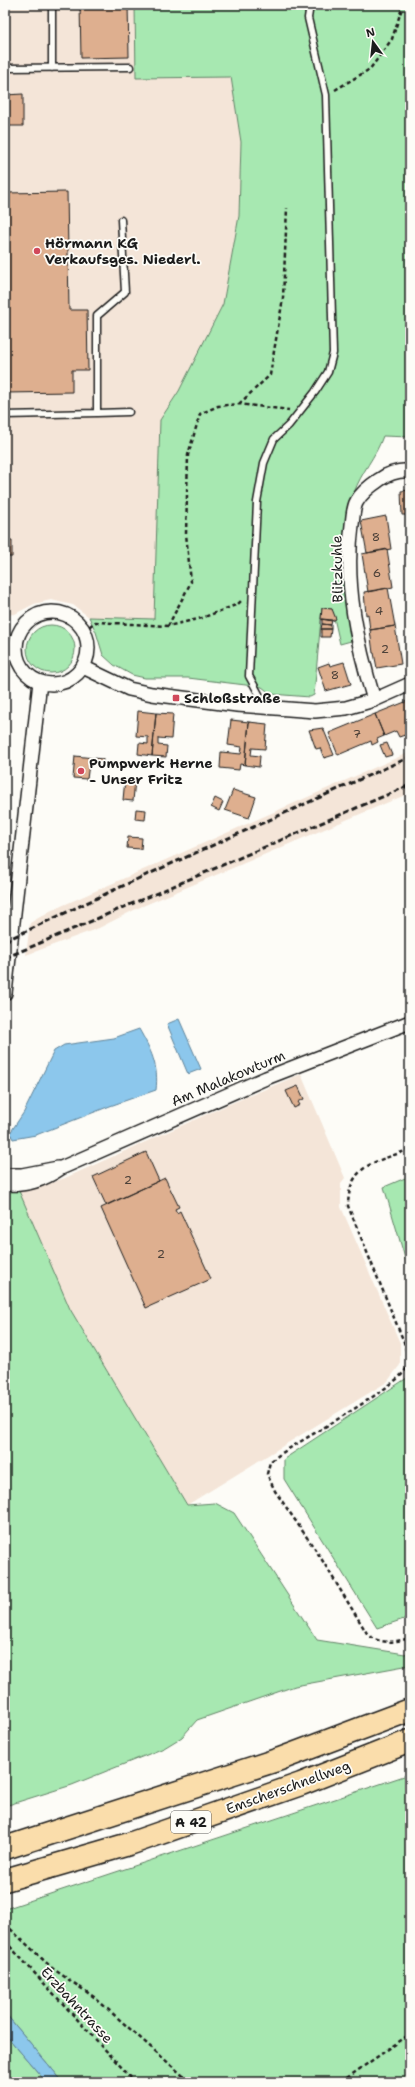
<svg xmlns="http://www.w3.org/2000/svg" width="415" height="2087" viewBox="0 0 415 2087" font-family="'Shantell Sans',sans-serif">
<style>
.built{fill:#f4e5d8}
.green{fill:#a7e8b1;stroke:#628266}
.water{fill:#8cc7ec;stroke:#5f8399}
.building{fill:#deaf8f;stroke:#1c1c1c}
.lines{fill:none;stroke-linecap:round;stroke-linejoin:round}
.lane-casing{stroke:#1c1c1c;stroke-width:9}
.street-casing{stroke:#1c1c1c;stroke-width:16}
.highway-casing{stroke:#1c1c1c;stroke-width:25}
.path{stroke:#1c1c1c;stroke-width:2.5;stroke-dasharray:4 3;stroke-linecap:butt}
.lane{stroke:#fdfcf7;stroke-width:6}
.street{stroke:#fdfcf7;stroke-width:13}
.highway{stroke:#faddab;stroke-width:22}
.rail{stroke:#1c1c1c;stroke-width:3;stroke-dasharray:6 3;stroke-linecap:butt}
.poi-dot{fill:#d1495b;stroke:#fdfcf7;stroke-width:1.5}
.labels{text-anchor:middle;stroke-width:3.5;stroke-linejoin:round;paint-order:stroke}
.number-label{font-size:12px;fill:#4c4139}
.shield{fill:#fdfcf7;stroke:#605f5e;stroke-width:1}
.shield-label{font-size:13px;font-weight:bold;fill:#1c1c1c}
.poi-label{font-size:14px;font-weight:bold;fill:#1c1c1c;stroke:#fdfcf7;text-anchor:start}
.street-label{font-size:14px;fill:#1c1c1c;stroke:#fdfcf7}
</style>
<rect width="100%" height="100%" fill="#fdfcf7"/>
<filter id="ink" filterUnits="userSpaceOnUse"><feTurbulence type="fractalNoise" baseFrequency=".025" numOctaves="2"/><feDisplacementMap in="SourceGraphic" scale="8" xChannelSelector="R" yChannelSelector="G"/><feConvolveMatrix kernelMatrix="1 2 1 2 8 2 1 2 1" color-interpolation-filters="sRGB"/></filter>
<g filter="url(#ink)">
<path class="built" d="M5 5H135L136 78 231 77 241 142 239 216 223 304 179 391 160 420 154 619 89 617 73 605 51 600 34 604 15 614 5 615Z
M410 752V793L138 908 99 928 26 955 30 923 50 911Z
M301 1074 345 1178 341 1183V1207L400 1343V1365L387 1382 187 1505 70 1309 19 1191 38 1187 65 1178 225 1106Z"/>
<path class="green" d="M135 5H410V437L383 436C376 457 361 472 354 493 347 509 348 526 347 544 346 577 345 608 351 641L340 644 332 609 322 608 314 695 310 697 271 694 262 687 188 678H145L132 675 114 665 103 655 96 632 89 617 154 619 160 420 179 391 223 304 239 216 241 142 231 77 136 78Z
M27 649a24 24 0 1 1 48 0a24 24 0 1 1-48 0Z
M410 1176V1275L384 1187Z
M5 1191H19L70 1309 187 1505 215 1503 234 1513 317 1640 405 1654 410 1652V1665L295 1686 197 1720 182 1737 164 1748 72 1785 5 1806Z
M410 1376V1617L377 1628 284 1479V1459Z
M410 1774V2082H63L5 2013V1909Z
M5 2034 46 2082H5Z"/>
<path class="water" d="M179 1019 201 1069 188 1074 167 1024Z
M139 1029C151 1050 159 1066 156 1090L110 1106 36 1135 13 1139 10 1133 24 1112 54 1051 64 1045 114 1038Z
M5 2013 63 2082H46L5 2034Z"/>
<path class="building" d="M80 5H128L129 57 81 58Z
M23 94V126H5V95Z
M67 192 69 310H87L88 370H72V392L5 393V193Z
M410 490V515H402L401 491Z
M386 516 391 549 367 553 361 521Z
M5 541H12V557H5Z
M387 549 393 587 368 592 362 554Z
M388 588 395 626 370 630 368 614 366 615 364 592Z
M322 608 332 609 336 619 332 621 321 619Z
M322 619 332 620 331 625 322 624Z
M322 624 331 625V629H321Z
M395 626 401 664 377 668 374 653H373L370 630Z
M321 629H331L330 637H321Z
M344 662 351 684 326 691 318 667 329 663 330 666Z
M410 700V746L409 747 405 735 399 737 396 731 384 736 375 714Z
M138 711 156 713 152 756 138 754 139 743 148 744V737L136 736Z
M156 713 173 714 171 739 158 738V745L167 746 166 757 152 756Z
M375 714 384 736 377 739 378 742 372 745 371 741 338 755 329 733Z
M231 720 249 722 245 765 240 764 239 770 220 768 221 752 241 754 242 747 228 745Z
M249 722 267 724 265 749 252 748 251 755 260 756 259 767 245 765Z
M323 728 334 755 324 758 320 748 316 749 309 730Z
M387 743 392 755 385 757 380 745Z
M75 756 103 759 102 765 89 764 87 779 73 778Z
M125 779 135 780 133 801 123 800Z
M233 790 256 797 249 818 225 810Z
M215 798 223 802 219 811 211 807Z
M136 809 146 810 145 820 135 819Z
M128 837 142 838 141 849 127 848Z
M298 1086 304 1099 298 1102 300 1105 294 1108 286 1091Z
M146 1152 159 1181 106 1205 93 1177Z
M165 1178 179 1207 175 1209 177 1213 180 1211 211 1279 146 1308 101 1208Z"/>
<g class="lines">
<g class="lane-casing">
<path id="lane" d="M5 68 130 67
M52 68V5
M97 413 129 412
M5 415 97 413V316L125 292 121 220
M266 707 249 676 257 502 264 463 274 439 289 425 315 392 328 372 333 353 326 95 308 18 310 5"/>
</g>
<g class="street-casing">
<path id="street" d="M16 648a36 36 0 1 1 72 0a36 36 0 1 1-72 0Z
M83 667 129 689 152 694 237 705 315 711 346 708 374 700 410 684
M374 700C357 644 344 583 352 525 353 518 353 507 357 501 362 492 370 486 379 480 389 473 398 470 410 471
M5 993 40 682
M5 1175H22L58 1168
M5 1184C27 1186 43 1180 61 1168L266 1078 410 1022"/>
</g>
<g class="highway-casing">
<path id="highway" d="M5 1848 280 1759 410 1710
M5 1880 129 1844 301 1784 410 1741"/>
</g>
<path class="path" d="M335 90 370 69 392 39 403 5
M239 404 270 375 283 298 287 208
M168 626 191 582 186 534 188 455 200 414 218 406 239 404 289 410
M84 631 95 622 168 626 202 618 238 604 242 600
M410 1149C376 1163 349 1163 348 1206L404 1342C406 1351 410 1360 406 1369 397 1387 301 1440 279 1455L270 1462 267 1474 275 1491 319 1555 368 1635C382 1645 394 1642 410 1638
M5 1924 52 1968 94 1997 190 2082
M5 1941 135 2082
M341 2082 410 2034"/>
<use href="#lane" class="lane"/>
<use href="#street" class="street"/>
<use href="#highway" class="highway"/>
<path class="rail" d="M5 941 144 876 410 757
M5 958 410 785"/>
</g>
</g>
<g class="poi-dot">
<circle cx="37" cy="251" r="4"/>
<rect x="172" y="694" width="8" height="8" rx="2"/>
<circle cx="81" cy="771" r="4"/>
</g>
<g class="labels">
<g class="number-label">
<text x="376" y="541">8</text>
<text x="377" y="577">6</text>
<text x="379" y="615">4</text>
<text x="385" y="653">2</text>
<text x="335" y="679">8</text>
<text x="357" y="738">7</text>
<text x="128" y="1184">2</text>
<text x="161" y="1258">2</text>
</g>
<rect class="shield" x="171" y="1811" width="40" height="22" rx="3"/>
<g class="shield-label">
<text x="191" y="1827">A 42</text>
</g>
<g class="poi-label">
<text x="45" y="248">Hörmann KG<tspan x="45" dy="16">Verkaufsges. Niederl.</tspan></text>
<text x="184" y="703">Schloßstraße</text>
<text x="89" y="768">Pumpwerk Herne<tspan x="89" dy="16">- Unser Fritz</tspan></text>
</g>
<g class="street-label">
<text transform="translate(337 569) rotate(-91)" y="5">Blitzkuhle</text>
<text transform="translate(228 1078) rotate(-23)" y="5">Am Malakowturm</text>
<text transform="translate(288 1787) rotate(-20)" y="5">Emscherschnellweg</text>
<text transform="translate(77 2005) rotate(47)" y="5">Erzbahntrasse</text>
</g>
</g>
<rect width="415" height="2087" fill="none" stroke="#fdfcf7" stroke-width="20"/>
<rect x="10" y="10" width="395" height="2067" fill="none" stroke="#1c1c1c" stroke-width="1.5" filter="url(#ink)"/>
<g transform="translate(373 42) rotate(345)" stroke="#fdfcf7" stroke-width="3" paint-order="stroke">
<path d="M0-3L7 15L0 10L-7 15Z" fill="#1c1c1c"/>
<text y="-6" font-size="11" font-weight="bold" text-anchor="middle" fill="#1c1c1c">N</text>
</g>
</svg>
